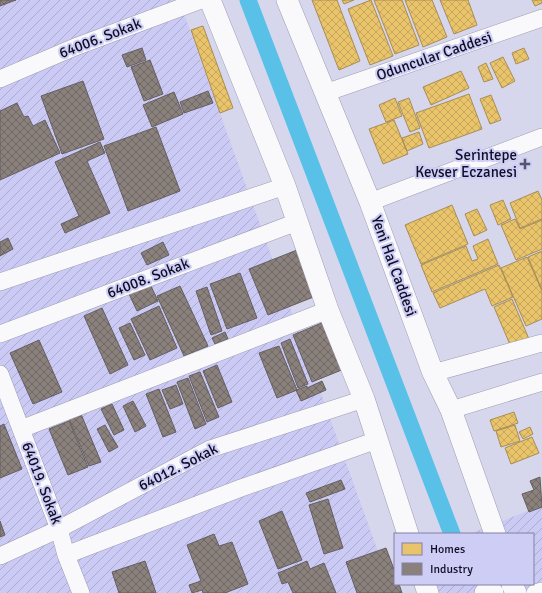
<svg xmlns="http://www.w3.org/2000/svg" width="542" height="593" viewBox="0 0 542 593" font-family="Signika,sans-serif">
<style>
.industrial{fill:url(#industrial-furrows)}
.homes{fill:url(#homes-cross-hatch);stroke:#a88d55}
.industry{fill:url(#industry-cross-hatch);stroke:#655e62}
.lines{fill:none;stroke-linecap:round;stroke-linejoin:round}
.canal{stroke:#59c1e8;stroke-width:17}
.minor-casing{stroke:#9d9cb2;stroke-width:18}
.tertiary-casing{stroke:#9d9cb2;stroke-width:22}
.minor{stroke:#f9f9fc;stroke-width:17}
.tertiary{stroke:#f9f9fc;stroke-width:21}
.poi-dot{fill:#55546b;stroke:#cecdf5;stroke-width:1.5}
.labels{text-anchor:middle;stroke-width:4;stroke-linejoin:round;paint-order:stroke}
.street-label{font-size:15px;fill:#100e25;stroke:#cecdf5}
.poi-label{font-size:15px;fill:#100e25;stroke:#cecdf5;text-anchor:end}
</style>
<defs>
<pattern id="industrial-furrows" width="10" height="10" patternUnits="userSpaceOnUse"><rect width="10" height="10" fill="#cacaf4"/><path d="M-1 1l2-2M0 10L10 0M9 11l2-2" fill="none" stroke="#acacd1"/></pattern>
<pattern id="homes-cross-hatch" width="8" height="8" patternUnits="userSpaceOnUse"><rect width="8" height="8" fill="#e9c46a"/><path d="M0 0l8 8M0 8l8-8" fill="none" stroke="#c7a75c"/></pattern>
<pattern id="industry-cross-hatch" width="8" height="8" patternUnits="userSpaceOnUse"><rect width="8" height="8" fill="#8a817c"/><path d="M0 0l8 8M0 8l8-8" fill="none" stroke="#6f6865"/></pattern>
</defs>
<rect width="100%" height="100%" fill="#d6d6ec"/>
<path class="industrial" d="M0 0H179L393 593H0Z
M542 505V593H422L428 584H533V534H470Z"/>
<path class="homes" d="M312 0H337L360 61 339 70Z
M342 0H354L344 4Z
M371 0 393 56 370 65 348 9Z
M374 0H402L419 45 395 54Z
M405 0H432L447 37 423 47Z
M440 0H468L477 25 454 34Z
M532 0H542V3L535 6Z
M203 26 233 108 220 113 191 30Z
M524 48 529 59 516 64 512 53Z
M503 57 515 81 502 88 490 63Z
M486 63 493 79 484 82 478 67Z
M461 71 469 88 431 105 423 87Z
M469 94 482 129 429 148 416 113Z
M491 95 501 120 490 124 480 99Z
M395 98 402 116 386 122 379 105Z
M409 98 420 128 410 132 398 102Z
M394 120 408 154 383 164 369 129Z
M419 132 423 144 407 151 402 138Z
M538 191 542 200V219L520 228 510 203Z
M503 200 511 219 498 225 490 205Z
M452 205 468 244 421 264 405 225Z
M477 209 487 230 474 236 465 214Z
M515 219 520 229 542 220V249L516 260 501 225Z
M488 239 498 264 432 292 421 265 466 246 472 261 478 259 473 246Z
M542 251V290L528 257Z
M527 257 542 291V319L526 326 501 268Z
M499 265 513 297 492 306 485 289 440 308 433 293Z
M512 299 529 339 511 347 494 307Z
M514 412 518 423 494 431 490 420Z
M515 425 520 441 501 447 496 431Z
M530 427 533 434 523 439 519 432Z
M532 437 539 453 511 464 505 448Z"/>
<path class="industry" d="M0 0H16L0 6Z
M142 48 146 60 127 67 122 55Z
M150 60 163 94 144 101 131 67Z
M83 81 104 139 62 154 41 96Z
M208 91 213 103 184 113 180 102Z
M174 92 183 114 152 127 143 105Z
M17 103 24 117 28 116 33 126 45 120 60 153 0 180V111Z
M156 127 180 191 128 211 104 146Z
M100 142 105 153 87 161 110 213 65 233 61 224 79 216 55 162Z
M8 238 13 249 0 256V242Z
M163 242 169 255 147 265 141 253Z
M297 250 316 296 268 315 249 269Z
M240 273 257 318 227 329 210 284Z
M150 284 158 301 137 311 129 294Z
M180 286 208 346 184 356 157 296Z
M207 287 222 331 211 335 196 291Z
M159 306 177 348 150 360 131 319Z
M102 308 128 365 110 374 84 316Z
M324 322 344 369 312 382 293 335Z
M130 323 145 355 134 360 119 328Z
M225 332 228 339 215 344 212 338Z
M290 339 308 384 298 388 281 343Z
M39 340 62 392 33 404 10 353Z
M279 346 297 390 277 398 259 353Z
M217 365 232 402 218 408 203 371Z
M200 372 219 417 207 422 189 376Z
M188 378 206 424 195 429 177 382Z
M322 381 326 390 301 401 296 390 307 386V388Z
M176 385 183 404 170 409 162 390Z
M159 389 176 432 163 437 146 394Z
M133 401 146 426 135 432 123 406Z
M112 404 124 430 114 435 101 409Z
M81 414 101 462 89 466 69 419Z
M69 421 88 467 68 475 49 429Z
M4 424 22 469 0 478V426Z
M105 425 118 447 109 452 97 429Z
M540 477 542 507 529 512 522 494 534 490 530 481Z
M341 480 345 489 310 502 306 493Z
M328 499 343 548 324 554 309 505Z
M282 511 302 560 278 569 259 521Z
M0 521 5 535 0 537Z
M214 534 219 546 232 542 248 584 225 593H203L202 590 192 593 189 585 201 581 187 545Z
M386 548 395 572V584H399L402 593H357L346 562Z
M145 561 156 593H119L112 572Z
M307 561 310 569 324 563 336 593H293L288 582 282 584 278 573Z"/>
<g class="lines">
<path class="canal" d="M248 0 452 534"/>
<g class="minor-casing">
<path id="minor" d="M0 79 75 47 201 0
M325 93 542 18
M370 202 542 137
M0 282 285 186
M0 334 297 222
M433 373 542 343
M0 374 59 529 66 555 81 593
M451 410 542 382
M21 429 328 310
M66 555 241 488 377 440
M0 556 59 529 210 449 364 399
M535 593 542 591"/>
</g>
<g class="tertiary-casing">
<path id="tertiary" d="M210 0 285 186 328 310 364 399 408 534
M287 0 370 202 433 373 451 410 495 534
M425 584 428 593
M512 584 516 593
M485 593H493"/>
</g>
<use href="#minor" class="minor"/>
<use href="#tertiary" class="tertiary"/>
</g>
<path class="poi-dot" d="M523 158h4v4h4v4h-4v4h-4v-4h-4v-4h4z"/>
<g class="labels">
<g class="street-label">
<text transform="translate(100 38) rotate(-21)" y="5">64006. Sokak</text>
<text transform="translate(434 56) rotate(-19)" y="5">Oduncular Caddesi</text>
<text transform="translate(394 266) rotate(70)" y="5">Yeni Hal Caddesi</text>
<text transform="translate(148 278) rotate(-21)" y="5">64008. Sokak</text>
<text transform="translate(178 467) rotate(-27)" y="5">64012. Sokak</text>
<text transform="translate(42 483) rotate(69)" y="5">64019. Sokak</text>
</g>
<g class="poi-label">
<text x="517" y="160">Serintepe<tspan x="517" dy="17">Kevser Eczanesi</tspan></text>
</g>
</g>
<rect x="394" y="533" width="140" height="52" fill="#cecdf5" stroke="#8281a2"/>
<rect x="402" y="543" width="20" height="12" fill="#e9c46a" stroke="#8281a2"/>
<text x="430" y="553" font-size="12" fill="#100e25">Homes</text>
<rect x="402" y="563" width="20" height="12" fill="#8a817c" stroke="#8281a2"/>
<text x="430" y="573" font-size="12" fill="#100e25">Industry</text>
</svg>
